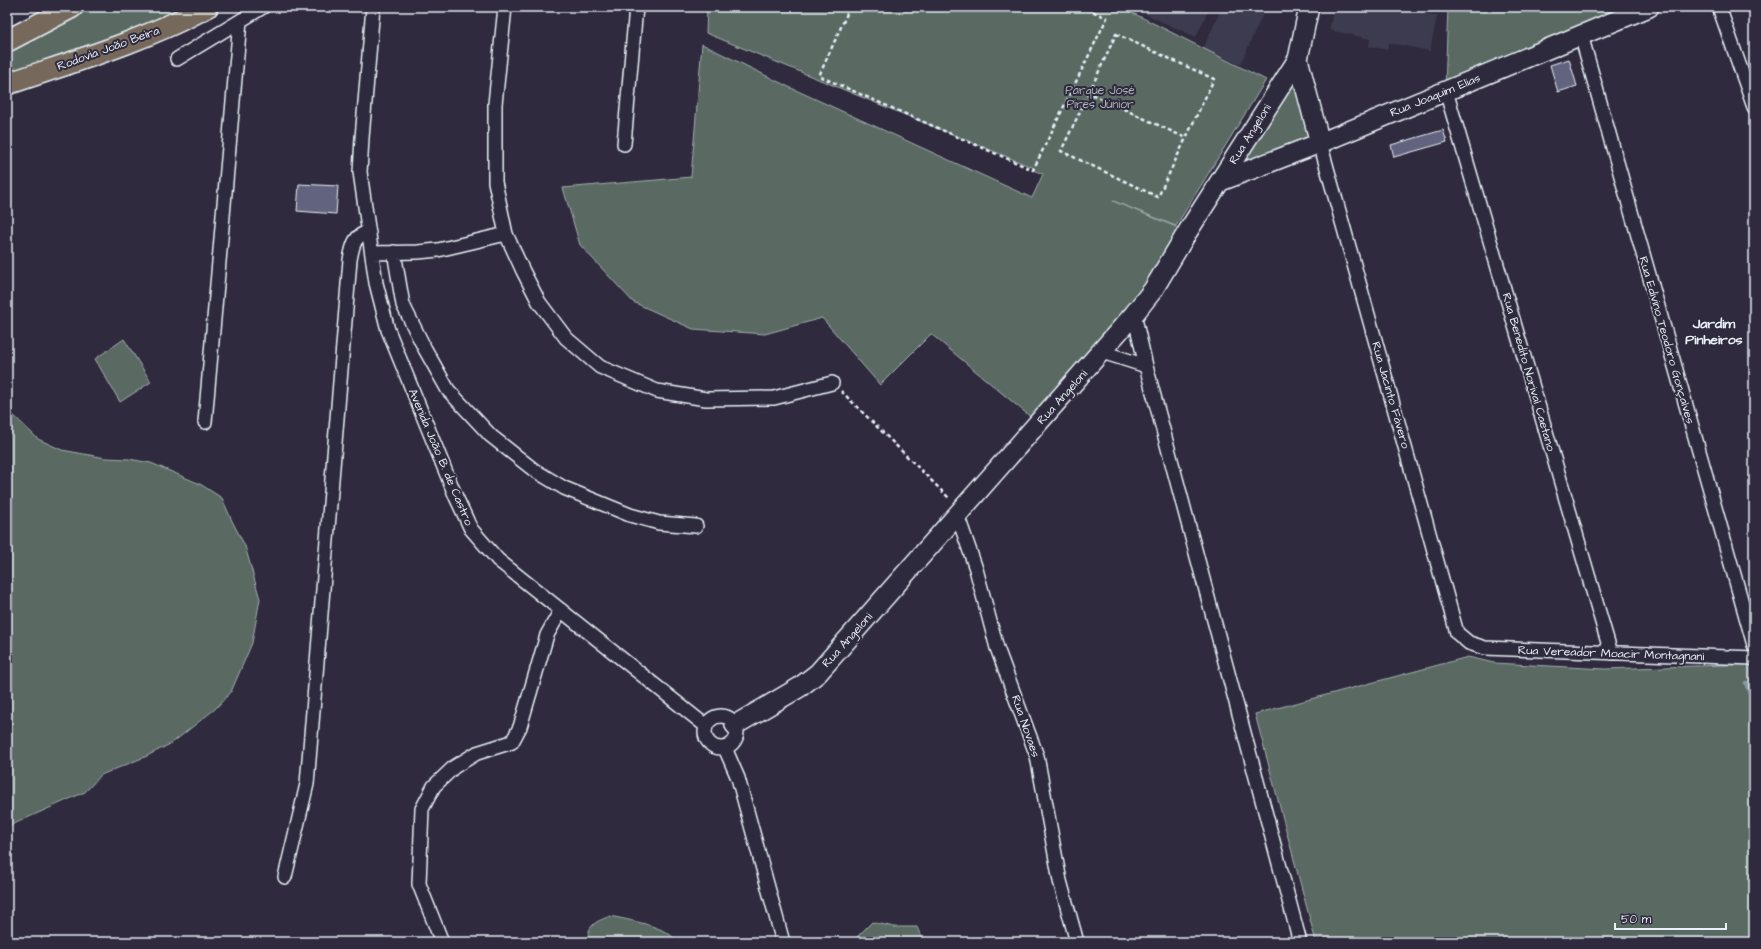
<svg xmlns="http://www.w3.org/2000/svg" width="1761" height="949" viewBox="0 0 1761 949" font-family="'Architects Daughter',sans-serif">
<style>
.built{fill:#3e3b50}
.green{fill:#5a6b63;stroke:#a1aeae}
.lines{fill:none;stroke-linecap:round;stroke-linejoin:round}
.stream{stroke:#8a9bab;stroke-width:4.5}
.building{fill:#62647e;stroke:#e8f1f8}
.street-casing{stroke:#e8f1f8;stroke-width:16}
.secondary-casing{stroke:#e8f1f8;stroke-width:22}
.primary-casing{stroke:#e8f1f8;stroke-width:24}
.path{stroke:#e8f1f8;stroke-width:2.5;stroke-dasharray:4 3;stroke-linecap:butt}
.street{stroke:#2f2a3d;stroke-width:13}
.secondary{stroke:#2f2a3d;stroke-width:19}
.primary{stroke:#76695c;stroke-width:21}
.labels{text-anchor:middle;stroke-width:4;stroke-linejoin:round;paint-order:stroke}
.street-label{font-size:12px;fill:#e8f1f8;stroke:#2f2a3d}
.park-label{font-size:12px;fill:#a8b5b5;stroke:#2f2a3d}
.quarter-label{font-size:14px;font-weight:bold;fill:#e8f1f8;stroke:#2f2a3d}
</style>
<rect width="100%" height="100%" fill="#2f2a3d"/>
<filter id="ink" filterUnits="userSpaceOnUse"><feTurbulence type="fractalNoise" baseFrequency=".025" numOctaves="2"/><feDisplacementMap in="SourceGraphic" scale="8" xChannelSelector="R" yChannelSelector="G"/><feConvolveMatrix kernelMatrix="1 2 1 2 8 2 1 2 1" color-interpolation-filters="sRGB"/></filter>
<g filter="url(#ink)">
<path class="built" d="M1129 7H1210L1196 37Z
M1222 7H1266L1240 65 1203 49Z
M1334 7H1397L1437 16 1430 51 1389 43 1387 50 1369 46 1370 39 1329 30Z"/>
<path class="green" d="M91 7H185L130 31 7 75V52L58 27Z
M707 7H1121L1266 80 1176 226 1113 201 1181 229 1147 285 1087 353 1033 419 931 334 880 385 822 318 765 334 693 329 633 302 580 245 563 188 691 177 702 44 789 87 1032 198 1043 174 1033 170 1034 168 706 33Z
M1448 7H1639L1445 87Z
M1297 68 1315 141 1231 173Z
M124 339 151 382 120 402 95 359Z
M7 409 38 439 62 450 106 458 129 459 151 463 200 484 222 498 232 521 245 546 260 599 252 643 231 692 215 709 172 743 147 756 101 775 85 792 7 827Z
M1468 657 1494 663 1605 669 1754 664V942H1316L1255 714Z
M610 916C628 920 668 926 677 942H603L600 938 588 940C587 924 598 921 610 916Z
M872 922 894 927H917L923 942H855V939Z"/>
<g class="lines">
<path class="stream" d="M1746 683 1754 701"/>
</g>
<path class="building" d="M1569 59 1577 86 1558 92 1550 65Z
M1443 130 1447 142 1394 157 1391 145Z
M299 184 338 186 336 214 297 211Z"/>
<g class="lines">
<g class="street-casing">
<path id="street" d="M373 7 362 138 360 172 376 283 388 330 456 497 471 529 498 560 706 726
M505 7 495 104V182L506 234 523 271 539 302 566 338 600 367 657 391 706 399 774 398 832 383
M1719 7 1754 107
M1581 35 1754 645
M177 59 263 7
M1446 91 1611 653
M1320 143 1457 633 1469 643 1485 648 1754 658
M624 144 636 7
M394 252 403 305 425 349 448 390 491 436 534 470 564 488 630 515 659 523 696 526
M372 253 418 252 438 250 506 234
M1134 314 1146 366 1300 942
M1102 352 1146 366
M205 422 240 21
M957 514 976 569 997 648 1037 756 1060 881 1077 942
M705 732a16 16 0 1 1 32 0a16 16 0 1 1-32 0Z
M725 748 738 778 783 942
M285 877 307 784 350 260C352 249 354 233 369 233
M442 942 419 884 422 809 434 786 454 767 477 753 512 742 520 727 547 635 561 610"/>
</g>
<g class="secondary-casing">
<path id="secondary" d="M1298 59 1320 143
M1221 181 1320 143 1649 7
M735 725 800 687 818 673 1134 314 1153 290 1188 231 1298 59 1309 7"/>
</g>
<g class="primary-casing">
<path id="primary" d="M7 41 72 7
M7 84C75 61 144 41 207 7"/>
</g>
<path class="path" d="M850 7 819 76 1033 170 1107 18 1084 7
M1116 34 1214 79 1186 138 1089 93Z
M1089 93 1061 151 1158 197 1186 138
M841 391 950 499"/>
<use href="#street" class="street"/>
<use href="#secondary" class="secondary"/>
<use href="#primary" class="primary"/>
</g>
</g>
<g class="labels">
<g class="street-label">
<text transform="translate(108 48) rotate(-20)" y="4">Rodovia João Beira</text>
<text transform="translate(1435 95) rotate(-22)" y="4">Rua Joaquim Elias</text>
<text transform="translate(1250 134) rotate(-58)" y="4">Rua Angeloni</text>
<text transform="translate(1667 340) rotate(74)" y="4">Rua Edivino Teodoro Gonçalves</text>
<text transform="translate(1529 372) rotate(74)" y="4">Rua Benedito Norival Caetano</text>
<text transform="translate(1391 395) rotate(74)" y="4">Rua Jacinto Fávero</text>
<text transform="translate(1062 397) rotate(-48)" y="4">Rua Angeloni</text>
<text transform="translate(441 457) rotate(67)" y="4">Avenida João B. de Castro</text>
<text transform="translate(847 640) rotate(-48)" y="4">Rua Angeloni</text>
<text transform="translate(1611 653) rotate(2)" y="4">Rua Vereador Moacir Montagnani</text>
<text transform="translate(1026 726) rotate(71)" y="4">Rua Novaes</text>
</g>
<g class="park-label">
<text x="1100" y="94">Parque José<tspan x="1100" dy="14">Pires Júnior</tspan></text>
</g>
<g class="quarter-label">
<text x="1714" y="328">Jardim<tspan x="1714" dy="16">Pinheiros</tspan></text>
</g>
</g>
<rect width="1761" height="949" fill="none" stroke="#2f2a3d" stroke-width="24"/>
<rect x="12" y="12" width="1737" height="925" fill="none" stroke="#e8f1f8" stroke-width="1.5" filter="url(#ink)"/>
<path d="M1615 923v6h111v-6" fill="none" stroke="#e8f1f8" stroke-width="2"/>
<text x="1621" y="923" font-size="12" fill="#e8f1f8" stroke="#2f2a3d" stroke-width="3" paint-order="stroke">50 m</text>
</svg>
